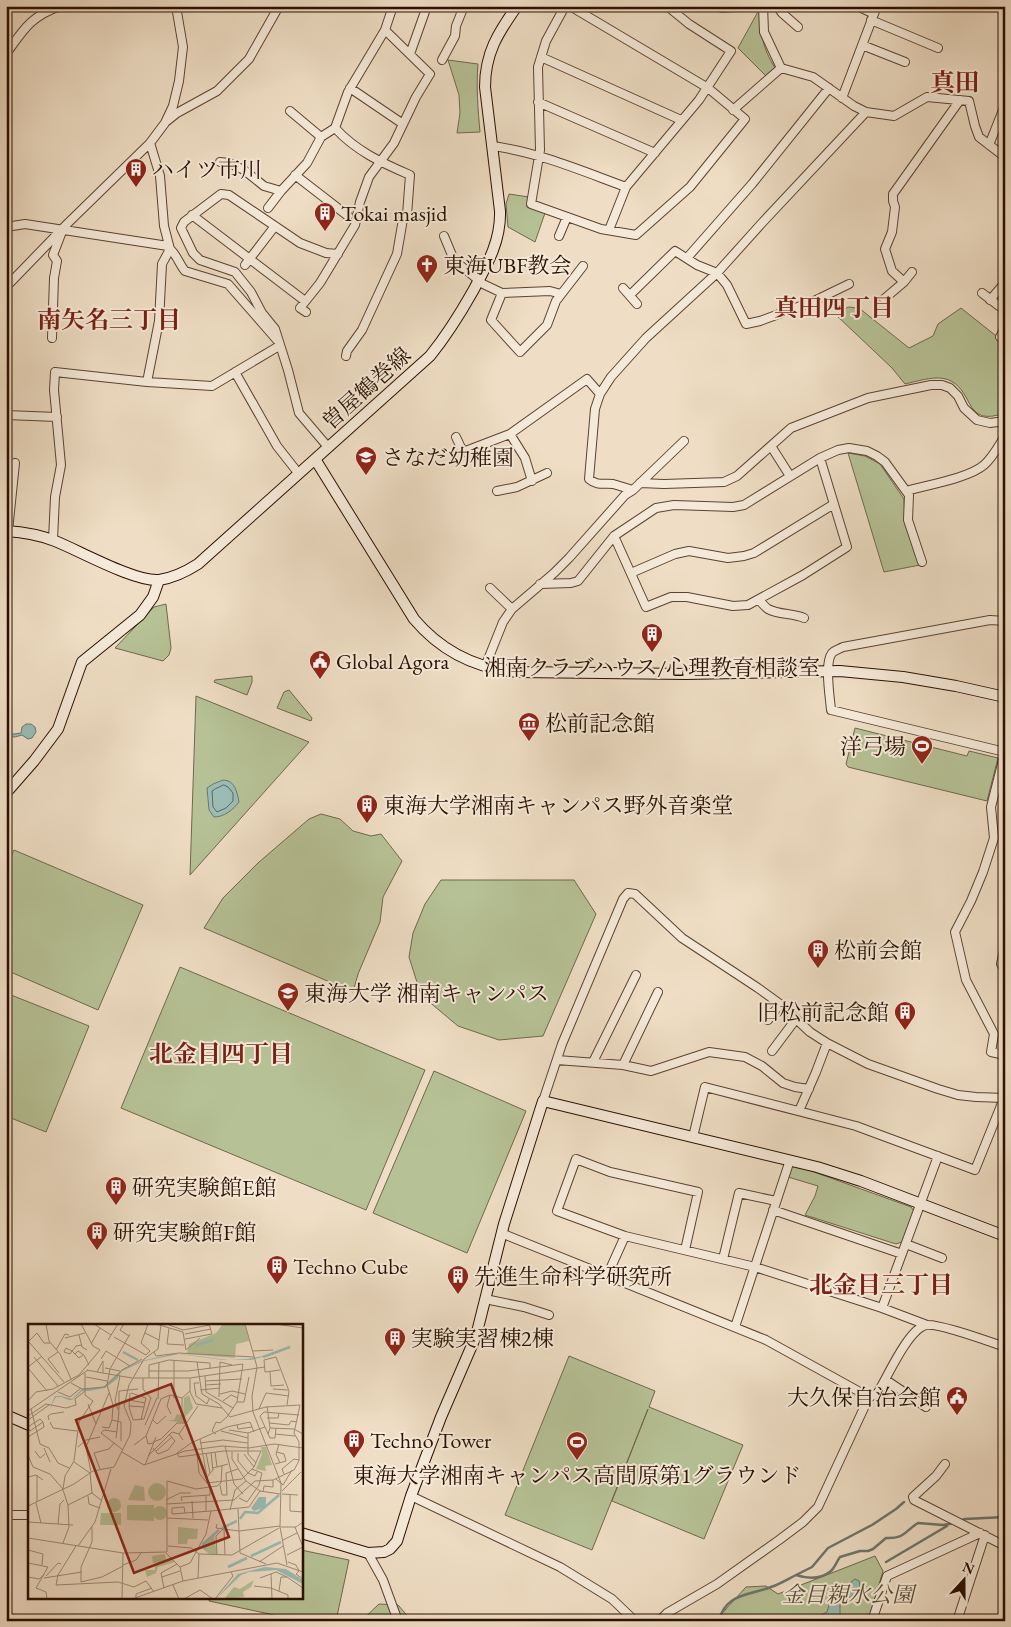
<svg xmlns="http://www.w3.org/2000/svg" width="1011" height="1627" viewBox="0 0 1011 1627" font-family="'EB Garamond','Noto Serif JP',serif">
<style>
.green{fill:#b6c296;stroke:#70684c}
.water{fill:#9abcb5;stroke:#6d776d}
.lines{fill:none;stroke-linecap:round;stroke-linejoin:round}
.shore{stroke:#62665b;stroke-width:1}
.stream{stroke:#6d776d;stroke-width:2.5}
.street-casing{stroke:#5b4332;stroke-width:10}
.secondary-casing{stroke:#2a0f01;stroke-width:12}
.street{stroke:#f5ead9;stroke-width:8}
.secondary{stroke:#f5ead9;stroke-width:10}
.labels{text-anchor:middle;stroke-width:4;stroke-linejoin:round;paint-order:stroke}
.poi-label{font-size:22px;fill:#2a0f01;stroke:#f5ead9;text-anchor:start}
.street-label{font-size:22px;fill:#2a0f01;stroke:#f5ead9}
.park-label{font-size:22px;font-style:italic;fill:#5b4e35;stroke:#f5ead9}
.neighbourhood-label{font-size:24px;font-weight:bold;fill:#7a1f14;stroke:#f5ead9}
.quarter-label{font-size:25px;font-weight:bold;fill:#7a1f14;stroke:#f5ead9}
.inset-river{fill:none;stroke:#9abcb5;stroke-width:2.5}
.inset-road{fill:none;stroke:#a08b77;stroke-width:1}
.view{fill:#8f2418;fill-opacity:0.15;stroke:#8f2418;stroke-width:2.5}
.inset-edge{fill:none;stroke:#2a0f01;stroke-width:2.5}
</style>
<rect width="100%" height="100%" fill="#efdec5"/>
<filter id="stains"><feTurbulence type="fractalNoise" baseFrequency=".004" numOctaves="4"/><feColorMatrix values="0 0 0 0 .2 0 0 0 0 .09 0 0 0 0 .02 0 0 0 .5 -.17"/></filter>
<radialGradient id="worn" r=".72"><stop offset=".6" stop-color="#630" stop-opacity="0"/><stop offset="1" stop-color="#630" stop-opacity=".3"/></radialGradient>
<path class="green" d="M760 8C760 32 762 47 775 68L766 76 738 48Z
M448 60 478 64C476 87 478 110 480 132L457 133 460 113 459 95Z
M509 194 529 197 528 206 545 213 535 242 508 227 506 204Z
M848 307 859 308 909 348 933 336 938 324 961 308 1005 343V413C964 427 975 394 951 381 938 374 919 381 905 384L892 368 836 315Z
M848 453 865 456 880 464 904 499 905 524 920 565 884 572Z
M166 604 171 648 169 655 163 661 115 648 154 607Z
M252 676V682L247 695 214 682 215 680Z
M289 690 312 718 311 721 277 708 284 692Z
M196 696 309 742 190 875Z
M855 728 967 756 969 751 998 758 987 801 848 767 846 764Z
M321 814 340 819 353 831 371 836 381 834 402 861 383 897 380 922 358 974 353 992 204 928 223 898 258 863 309 819Z
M14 850 143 905 98 1010 6 970V868Z
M441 880H574L596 914 543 1036 499 1040 458 1026 421 995 409 957 413 933 425 904Z
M180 967 425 1070 366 1210 121 1108Z
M6 993 89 1026 46 1132 6 1116Z
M434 1071 526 1111 467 1253 373 1213Z
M792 1164 911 1207 914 1211 902 1242 896 1244 805 1215 815 1196 818 1186 788 1177Z
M569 1356 655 1391 649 1407 743 1445 704 1539 612 1501 648 1409 592 1550 505 1515Z
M301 1550 349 1560 336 1621H302L209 1601 210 1598H301Z
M875 1556 883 1571 868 1621H715L746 1587 766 1586 778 1594Z
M379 1604 398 1605 412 1621H361Z"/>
<path class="water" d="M26 724H31L35 727 36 732 32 738 28 739 22 735 15 737 6 736V733L14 734 21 733 22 727Z
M223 780C235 780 237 792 239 802 233 810 224 817 214 817L209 810 207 788 213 784Z
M855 1579 859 1581 860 1586 853 1595 840 1605V1621H818L817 1619 819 1616 827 1612 831 1598Z"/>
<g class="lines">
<path class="shore" d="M224 785 228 787 233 793V801L226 808 217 812 213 807 212 791 215 789Z"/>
<path class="stream" d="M960 1521 965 1519 1005 1517
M886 1562 947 1526
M796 1575 812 1567 828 1548 872 1525 896 1509 904 1502
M719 1621C725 1593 751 1595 771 1587 780 1584 788 1579 796 1575 808 1579 820 1580 831 1571 835 1567 837 1561 840 1557L860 1551H868L873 1549 886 1538C904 1539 904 1532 918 1523L943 1525 955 1523"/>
<g class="street-casing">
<path id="street" d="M565 6 546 41 538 67 540 150 531 204 601 229 636 235 690 187 745 119 708 88 570 6
M716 6 722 8 749 6
M763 6 764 32 781 68 813 77 854 106 866 112 894 116 927 97 969 101 975 126 979 137 1005 157
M777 6 782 13 798 27
M857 6 874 14
M871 20 938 48
M862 45 905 62
M6 54C24 29 30 17 60 6
M410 54 427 6
M541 57 681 120
M442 60 455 36 456 26 464 6
M350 88 403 124
M842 98 877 6
M538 102 655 153
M733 110 781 68
M290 111 321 137
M167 121 177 113 217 91 249 59 279 6
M335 128C356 151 382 163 410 175L407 215 403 219 397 254 362 330 347 351 346 356
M150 143 160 176 164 226 170 249C177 255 179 264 185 271L228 284 277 340
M989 145 1005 105
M492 146C538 152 582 171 626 187
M220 162 229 163 244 170 264 186 281 191 307 163 321 137 335 128 348 92 385 30 393 6
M295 175 348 216
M268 208 281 191
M192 215 305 301
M6 227 25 224 168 246
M609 230 626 187 699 100 731 51 689 24 667 6
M444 236 454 260 483 284 502 293 550 291 561 294
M559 236 567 217
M687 258 752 184 829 88
M245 265 275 226
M904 282 892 271 885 249 892 232 895 207 893 201V194L960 100
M6 287 68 223 150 143 165 123 173 106 179 81 183 47 176 6
M623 288 637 304
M502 293 491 320 520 352 547 325 556 301 583 266
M982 293 999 306
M630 295 675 251 697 265 717 273 727 285 746 324 760 321 814 301 849 284
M884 299 904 282 912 272
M990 300 1002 286 1005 285
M306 312 300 308 320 283 355 225 360 202 369 177 394 143 416 97 430 74 385 30
M1000 337 1005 328
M52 338 54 278 57 261 53 255 61 234
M235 372 277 446 299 474
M147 382 159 321 162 264 170 249
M6 415 57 417
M510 434 525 458 532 481
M456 437 463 452 510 434 587 379 600 394
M771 446 790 476
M328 447 299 413 288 370 275 329 262 313 251 292 235 272 200 260 193 253 181 228 184 222 221 194 229 195 300 243 326 253 338 254
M640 483 664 484 724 482 737 476 791 428 868 398 931 385H942L950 388 958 396 964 408 977 420 990 423 1005 421
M633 490C626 488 620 486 613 484 604 483 597 486 589 479L595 409 600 394 611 377 646 338 717 273 761 224 866 112
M497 491 517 487 547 473
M906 491C927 485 969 478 984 465 993 457 999 445 1005 436
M8 531 15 463
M614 536 646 607 671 597H687L733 606 748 605 803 575 847 547 820 458
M53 540 55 497 61 465 54 390 55 372 147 382 212 386 279 346
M631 573 675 554 689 551 728 558 744 556 754 553 834 504
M540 584 571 583 578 581 614 536 656 508 674 505 733 507 744 505 820 458 838 450 849 448 867 451 877 456 885 462 906 491 909 495 908 520 922 562
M490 588 512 609
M759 600C762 603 765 607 768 609 779 615 793 613 804 618
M1005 621 990 620 843 647C839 649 835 650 832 653 824 663 830 697 831 710L1005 752
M485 667 503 622 512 609 554 573 569 558 625 495 633 490 684 441
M1005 752 991 807 994 838 983 872 971 901 955 932 966 980 994 1034 991 1052 1005 1055
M1005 946 1001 964 1005 970
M768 1020 780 1004
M772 1051 796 1019
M557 1060 623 1065 651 1071 709 1052 745 1057 762 1066 783 1083 795 1087 809 1089
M593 1062 636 975
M623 1065 658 992
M543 1101 562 1044 623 899 628 893 635 894 682 938 758 988 780 1004 810 1032 827 1043 868 1064 938 1089 958 1095 976 1097 1005 1098
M799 1111 816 1072 827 1043
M693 1137 705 1087 856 1126 975 1170 1004 1098
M773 1210 902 1254
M501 1233 766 1340 869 1397
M906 1244 942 1258
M685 1250 698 1192 610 1172 576 1159 557 1211 625 1236 755 1267 882 1308 927 1325
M723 1259 739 1193 776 1201
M607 1276 625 1236
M485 1299 524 1307 549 1315
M882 1308 938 1156
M735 1327 790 1160
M886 1380 926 1407
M945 1464 936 1476 913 1497 914 1500 1005 1546
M411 1496 560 1567 612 1599 635 1621
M6 1515H29
M368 1553 383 1580 398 1621
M659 1621 667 1613 717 1584 779 1540 803 1522 818 1507 869 1397 877 1394C887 1378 908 1329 926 1325 938 1323 991 1342 1005 1347
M872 1621 887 1576 980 1533
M957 1621 985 1535"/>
</g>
<g class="secondary-casing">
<path id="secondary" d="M315 459 414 619C441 651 477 669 519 672L686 674 840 671 903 677 956 686 1005 697
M6 531C22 532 40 535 55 541 80 551 135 582 159 580 173 578 187 571 198 564L430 356C447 335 460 314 473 291 487 265 501 241 500 211L485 87C485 53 498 33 517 6
M6 793 34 761 58 729 82 662 140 615 153 597 159 580
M6 1415 29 1425
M301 1533 368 1553 384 1552 390 1549 397 1541 411 1496 441 1417 476 1336 504 1224 543 1101 817 1167 861 1181 1005 1236"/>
</g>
<use href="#street" class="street"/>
<use href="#secondary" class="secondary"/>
</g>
<defs>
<g id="building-pin" transform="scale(1.125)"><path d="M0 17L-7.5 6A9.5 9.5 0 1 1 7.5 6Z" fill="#8f2418" stroke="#f5ead9"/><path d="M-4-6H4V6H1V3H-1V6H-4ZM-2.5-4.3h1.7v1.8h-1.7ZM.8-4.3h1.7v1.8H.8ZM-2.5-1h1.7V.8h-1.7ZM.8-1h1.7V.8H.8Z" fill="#fff"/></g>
<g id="church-pin" transform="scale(1.125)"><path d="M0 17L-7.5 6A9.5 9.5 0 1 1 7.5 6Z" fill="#8f2418" stroke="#f5ead9"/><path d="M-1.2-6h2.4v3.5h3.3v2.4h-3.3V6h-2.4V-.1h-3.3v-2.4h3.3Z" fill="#fff"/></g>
<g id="school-pin" transform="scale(1.125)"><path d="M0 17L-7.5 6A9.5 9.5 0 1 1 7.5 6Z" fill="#8f2418" stroke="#f5ead9"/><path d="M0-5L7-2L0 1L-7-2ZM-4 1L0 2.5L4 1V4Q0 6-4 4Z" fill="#fff"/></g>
<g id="civic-pin" transform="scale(1.125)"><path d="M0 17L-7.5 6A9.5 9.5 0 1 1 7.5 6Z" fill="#8f2418" stroke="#f5ead9"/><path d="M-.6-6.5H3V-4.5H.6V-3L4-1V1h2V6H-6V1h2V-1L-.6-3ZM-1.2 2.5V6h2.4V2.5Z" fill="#fff"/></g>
<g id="museum-pin" transform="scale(1.125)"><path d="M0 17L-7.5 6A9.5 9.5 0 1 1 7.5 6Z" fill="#8f2418" stroke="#f5ead9"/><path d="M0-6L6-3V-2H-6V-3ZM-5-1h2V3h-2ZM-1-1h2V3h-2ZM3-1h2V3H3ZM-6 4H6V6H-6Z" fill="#fff"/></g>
<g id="stadium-pin" transform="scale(1.125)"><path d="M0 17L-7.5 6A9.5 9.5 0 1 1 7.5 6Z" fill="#8f2418" stroke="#f5ead9"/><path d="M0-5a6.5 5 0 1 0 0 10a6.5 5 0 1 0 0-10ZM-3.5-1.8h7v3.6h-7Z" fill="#fff"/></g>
<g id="university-pin" transform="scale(1.125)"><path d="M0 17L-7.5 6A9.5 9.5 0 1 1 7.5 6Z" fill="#8f2418" stroke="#f5ead9"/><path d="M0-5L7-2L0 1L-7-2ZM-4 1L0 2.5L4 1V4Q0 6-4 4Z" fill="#fff"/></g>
</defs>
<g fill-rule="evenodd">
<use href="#building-pin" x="136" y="169"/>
<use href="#building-pin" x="325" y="213"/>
<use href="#church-pin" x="427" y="265"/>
<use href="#school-pin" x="366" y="457"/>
<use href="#building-pin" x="652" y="634"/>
<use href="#civic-pin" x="320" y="661"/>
<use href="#museum-pin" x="529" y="723"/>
<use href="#stadium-pin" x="922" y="746"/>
<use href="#building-pin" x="367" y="805"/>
<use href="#building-pin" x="818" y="950"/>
<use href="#university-pin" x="288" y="993"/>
<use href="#building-pin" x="905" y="1012"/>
<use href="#building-pin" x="116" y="1187"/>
<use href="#building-pin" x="97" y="1232"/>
<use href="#building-pin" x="277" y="1266"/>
<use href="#building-pin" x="458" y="1276"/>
<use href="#building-pin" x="395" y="1338"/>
<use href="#civic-pin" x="957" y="1397"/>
<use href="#building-pin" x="354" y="1440"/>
<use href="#stadium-pin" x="577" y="1442"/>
</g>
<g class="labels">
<g class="poi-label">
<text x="152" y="177">ハイツ市川</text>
<text x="341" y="221">Tokai masjid</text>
<text x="443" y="273">東海UBF教会</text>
<text x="382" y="465">さなだ幼稚園</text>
<text x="336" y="669">Global Agora</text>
<text x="652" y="675" text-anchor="middle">湘南クラブハウス/心理教育相談室</text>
<text x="545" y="731">松前記念館</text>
<text x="906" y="754" text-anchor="end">洋弓場</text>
<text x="383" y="813">東海大学湘南キャンパス野外音楽堂</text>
<text x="834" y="958">松前会館</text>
<text x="304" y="1001">東海大学 湘南キャンパス</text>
<text x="889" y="1020" text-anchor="end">旧松前記念館</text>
<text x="132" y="1195">研究実験館E館</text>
<text x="113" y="1240">研究実験館F館</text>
<text x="293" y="1274">Techno Cube</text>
<text x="474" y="1284">先進生命科学研究所</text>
<text x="411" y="1346">実験実習棟2棟</text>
<text x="941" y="1405" text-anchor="end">大久保自治会館</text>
<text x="370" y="1448">Techno Tower</text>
<text x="577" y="1483" text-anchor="middle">東海大学湘南キャンパス高間原第1グラウンド</text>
</g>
<g class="street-label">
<text transform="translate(366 388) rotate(-42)" y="8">曽屋鶴巻線</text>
</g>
<g class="park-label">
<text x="848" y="1602">金目親水公園</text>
</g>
<g class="neighbourhood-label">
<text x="834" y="316">真田四丁目</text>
<text x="109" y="328">南矢名三丁目</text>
<text x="221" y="1062">北金目四丁目</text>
<text x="881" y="1293">北金目三丁目</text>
</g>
<g class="quarter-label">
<text x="955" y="91">真田</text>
</g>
</g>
<g transform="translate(28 1324)">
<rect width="275" height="275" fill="#efdec5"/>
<path d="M195 0H217L221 17 208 20 207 34 159 30 161 20 188 9ZM161 71 165 84 156 94 157 99 138 96H146L149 90 155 92 156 74ZM233 123H238L244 141 237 142 238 147 228 145 234 130ZM120 168a9 9 0 1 1 18 0a9 9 0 1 1-18 0ZM107 161 116 163 117 177 100 176ZM79 181a7 7 0 1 1 14 0a7 7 0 1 1-14 0ZM99 181H126V197L99 196ZM125 189a7 7 0 1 1 14 0a7 7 0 1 1-14 0ZM73 189H93V201H72ZM150 203 170 205 169 215H160L159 220H150ZM186 211 189 230H181L173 223ZM137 230 138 237 143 233 147 238 130 243 128 249 119 253 117 246H127V241L135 238 125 239 124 232ZM226 256 223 263 215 268 216 273 196 275 206 263 212 265Z" fill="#b6c296"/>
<path d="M275 22 260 23 242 31 223 36H195L151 30 116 37 94 47 89 55 77 64 60 67H54L44 76H41L33 73H28L21 86 0 100 21 86 27 72H33L44 75 54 65 76 63 94 46 113 37 144 30H154L200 36 219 35 245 30 261 23ZM231 173H238V183L226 187 223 184ZM237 243 258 245 275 256V260L248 246 221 248 213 251 188 275 210 250Z" fill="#9abcb5"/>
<path class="inset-river" d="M168 21 186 16M95 28 110 36M235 33 262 23M212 195 217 188 230 189 251 171M194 204 209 197M178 226 175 220 191 206M223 232 253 218M200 243 219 234"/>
<path class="inset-road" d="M18 0 21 17 32 30 43 55M53 0 65 22 72 26M66 0 83 11M96 0 92 6 101 12M128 0 155 8 158 26 172 14M217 0 229 43 224 72 225 88 253 159 252 203 259 241M247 0 275 4M141 1 155 6 182 1M141 4 139 20 156 21M117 9 131 16M157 10 183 5M51 11 54 23 59 26M86 13 118 31 122 27 113 19 120 0M37 14 57 9M157 15 184 10 181 0M80 16 90 0M0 17 36 58M0 18 9 9 16 19H22M63 20 72 4M54 21 48 22 46 25 44 27 42 30 36 28 38 24 44 27 51 34 55 31M28 26 37 10 41 11M225 27 245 26M30 28 20 35 31 49M126 28 128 32 151 29 226 33M47 30 50 27 56 31 61 41M6 33 30 62M73 35 78 27 102 42M0 43 13 33M0 44 19 67M77 44 92 47M59 46 69 48 75 37V49M252 46 237 48 236 36 248 33 261 67 259 81M121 47H160L215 40 209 78 199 93 192 99 188 98 184 107 188 110M69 48 104 54M242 48 243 62 256 61M177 52 178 68 205 84M58 53 79 57M105 54H162L237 43M115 54V65L123 74M121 54V41L141 36 182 39V45M162 54V68L168 80 194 84M177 57 214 55M43 59 54 65 76 63 94 46 114 35M171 59H166L168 72 179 80 181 75M177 61 193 60M245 65 260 66M172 66 192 64M30 68 42 73 53 64M102 69 101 83 105 96 116 95 123 74M103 69 118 74 113 96M192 70 204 67 217 70M142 71 139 82 143 90M191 73 192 38 204 41M146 74V36M130 75 131 38M101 76 117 79M0 77 8 68 25 65 51 51 72 26M195 77 203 71 210 74M209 78H216L221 53M60 80 68 100M101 82 116 83M239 82 242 104 240 110M3 85 12 120 21 124 30 139 41 144M231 85 238 69 261 72M91 86V67L110 65M0 87 60 46M0 92 18 80 38 84 48 81 47 75 57 67M154 92V74M239 94H250L251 89M0 96 21 81M21 96 20 92 23 90 36 88M84 96 93 98V117M125 96 129 100 138 92M22 98 25 104 49 107M241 99 261 101 263 97 269 98M117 101 129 74M209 101 210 105 224 103M0 103 12 95 15 98M74 103 81 104 84 96 85 81 79 61 82 45 102 10M0 104 2 107 15 98M242 104 266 105 275 110M248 104 247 114H242L232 92 236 88 271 91M201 106 220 109 237 103M193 107 220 114M226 108 222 98 199 103 163 119 149 129 151 133 196 127H233M73 109 95 126M73 109 76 106 89 108M220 109V130L228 139M151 110 170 82M247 110 267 112M0 113 16 103 15 98M88 114 91 88 87 77 92 52M172 115 179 153 185 146 183 129M125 118 133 115 149 99H158M125 119 120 120 118 112 133 75 142 71 154 74 162 67M172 119 195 116 220 119M251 120 248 130 252 139M106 121 118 112M197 122 206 160 215 170M50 123 58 116 72 113M16 124 22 138M125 124 130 130 140 126 147 117 141 110M7 127 12 134 17 130M128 127 144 113M94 128 116 141 157 127 194 122 221 124 246 120 275 124M187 128 189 143M204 128V135L218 157 232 167 252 170M178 129 182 149M210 129V137L220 149 227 152 229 148M216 130 226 143M0 131 5 143 22 150 35 165M169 131 171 149 179 159 214 155 226 143 233 127M120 132 144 108 151 110 155 116M46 138 62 149 64 169 74 177M247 140 258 137 256 130 249 128M117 141 128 113M185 144 200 140M72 145 66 129 81 125 86 119M63 148 58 123 81 69M256 150 254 145 266 135 271 136M9 151V178M0 153 8 151 15 156M248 155 255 161 264 146M192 161 194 171H199L198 149 210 145M35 165 37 152 46 137 51 98 65 77 57 71V49M254 167 273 148M235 168 236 162 245 163V156M254 170 270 171M262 170V187L275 188M178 171V187M60 172 61 180 72 184M211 174 219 178 231 161 234 149 224 145M138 176 152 169H163M154 177 153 173 182 171V163M164 177 165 194M8 179 13 199M138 180 206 176 227 157 245 156 266 146 271 137V118L266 109 272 81 238 83 202 93 191 80 174 70 169 38M40 181 64 169M0 182 46 160 65 147 86 143 102 111 103 99 96 82 101 61 116 35 130 25 133 0M210 185 212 229M202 186 207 166 218 157M157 189 156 183 144 184V190L183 187M139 194 180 196M0 198 45 201M30 200 32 180 36 176M189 200 188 204 211 207 252 202M64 203V218L53 243V258L74 253 95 242M253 203H268L275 198M267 203 275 223M196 205 197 231M0 214 95 229 139 228V157L168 165 189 162 193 159 194 142M255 216 269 209M35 219 41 203 40 181 35 166M48 222 30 251 28 261 90 258 106 263 118 257 126 268M50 222 67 198 83 145M140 222 163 224 171 230 204 231 251 204M0 226 15 230 14 241M138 229 152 243 155 257M212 229 238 240M189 231 188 212 195 205M259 231 275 223M231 238 255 222M260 238 268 241 271 247 268 250 275 255M0 239 20 243 8 264 18 268 19 275M95 241 108 236 113 229M152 243 162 239 178 210 183 187 221 183 232 167M243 250 244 275M18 252 30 239 33 240M0 253 11 255 16 251M134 253 152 247M16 254 54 248M170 254 171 230M232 254 248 248 259 253M145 261 151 275M226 262 243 264M136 264 133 249 149 240M243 264 260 271V275M172 266 185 275M251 267 253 253H259L275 264M108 273V270L124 264M94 275 95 229M104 275 155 257 249 239 275 248M156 275 172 266M187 275 205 252 203 248"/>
<path class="view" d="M143 60 201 213 106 249 48 96Z"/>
<rect width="275" height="275" class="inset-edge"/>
</g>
<rect width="1011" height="1627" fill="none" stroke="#efdec5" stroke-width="25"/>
<rect x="8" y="8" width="996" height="1612" fill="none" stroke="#2a0f01" stroke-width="2.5"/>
<rect x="12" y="12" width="986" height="1602" fill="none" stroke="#2a0f01"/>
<g transform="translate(964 1580) rotate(21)" stroke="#f5ead9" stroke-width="4" paint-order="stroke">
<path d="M0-4L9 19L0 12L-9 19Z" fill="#2a0f01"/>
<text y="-8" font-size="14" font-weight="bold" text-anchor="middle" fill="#2a0f01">N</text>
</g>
<rect width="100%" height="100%" filter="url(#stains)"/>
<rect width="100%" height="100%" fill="url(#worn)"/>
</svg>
